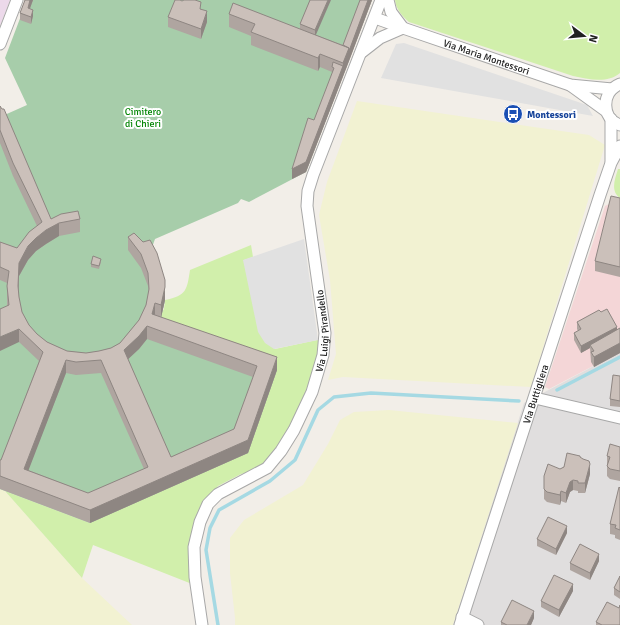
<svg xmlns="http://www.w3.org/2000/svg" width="620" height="625" viewBox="0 0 620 625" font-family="Signika,sans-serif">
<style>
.residential{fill:#e0dede}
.commercial{fill:#f4d6d7}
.industrial{fill:#ecd9ea}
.farmland{fill:#f2f2d2}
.grass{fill:#d1efab}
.cemetery{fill:#a7cdaa}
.parking{fill:#e1e1e1}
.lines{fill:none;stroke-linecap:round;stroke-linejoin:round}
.stream{stroke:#a5d9e3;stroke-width:3.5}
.minor-casing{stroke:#a8a8a8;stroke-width:13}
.minor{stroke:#fff;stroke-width:11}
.wall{fill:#afa5a0;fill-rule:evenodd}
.shaded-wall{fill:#8e8682}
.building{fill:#cbc0ba;stroke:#8e8682;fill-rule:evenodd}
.labels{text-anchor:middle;stroke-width:4;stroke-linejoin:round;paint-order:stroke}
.street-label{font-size:10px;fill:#212121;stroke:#fff}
.park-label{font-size:10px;fill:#048605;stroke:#fff}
.transit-label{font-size:10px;font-weight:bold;fill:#164399;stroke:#fff;text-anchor:start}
</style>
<rect width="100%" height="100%" fill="#f2eee8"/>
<path class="residential" d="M620 352V625H453L524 403Z"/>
<path class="commercial" d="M620 199V352L549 389 545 387 605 206Z"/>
<path class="industrial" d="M0 0H10L0 26Z"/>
<path class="farmland" d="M357 101 589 135 605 145 531 387 343 377 328 380 336 354 330 280 319 215 327 182Z
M389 410 518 423 453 625H235V618L230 573V538L244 520 303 485 328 444 340 420 354 412Z
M0 489 5 491 82 578 132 625H0Z"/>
<path class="grass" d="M395 0H620V73C607 84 588 79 573 76L409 22C402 16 396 9 395 0Z
M618 169H620V198C610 191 615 179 618 169Z
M251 245 253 257 244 260 275 349 317 340 321 341C314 374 301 406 286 436 280 447 272 458 264 469L241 474 218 486 204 506 192 584 93 545 82 578 5 491 90 523 152 327 164 309 165 300C187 296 187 289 190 270Z"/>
<path class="cemetery" d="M27 0H372L306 172 249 202 241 199 238 203 155 239 150 253 165 293V300L161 318 277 370 248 453 90 523 0 489V117L27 105 5 58Z"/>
<path class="parking" d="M404 43 587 105 593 116 381 78 396 44Z
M304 239 318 340 274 349 265 343 258 332 243 260Z"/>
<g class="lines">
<path class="stream" d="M557 390 620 357
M218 625 206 550 210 528 219 510 270 481 295 460 318 410 334 397 371 393 519 401"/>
<g class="minor-casing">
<g id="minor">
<path id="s1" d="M375 18 403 28 570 85 612 89"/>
<path d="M0 44 17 0"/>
<path d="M362 52 380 38 403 28 391 12 388 0"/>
<path d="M620 84C601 92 601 118 620 125"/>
<path d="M570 85 606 111"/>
<path d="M611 119V161"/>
<path d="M535 398 620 418"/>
<path d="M462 617 478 625"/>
<path id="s2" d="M202 625 195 577 194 547 200 522 208 504 218 494 267 468 281 451 294 430 312 392 323 355 325 333 307 206 308 191 313 175 381 0"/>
<path id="s3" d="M460 625 600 195 611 163 620 146"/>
</g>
</g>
<use href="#minor" class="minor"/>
</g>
<path class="wall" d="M25 0H33L30 8 33 16 31 24 20 20V13Z
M310 0 316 35 343 45 360 0H372L349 61 306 172 292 179 332 75V72L320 67 318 71 251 45V36L229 27V14L300 29V24Z
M201 9 207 22 201 39 168 27V17Z
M0 106 51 219H80V232L59 236 46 244 36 251 28 260 19 276 18 292 22 312 29 325 37 334 47 342 67 351 86 353 99 351 111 348 120 343 139 320 146 305 149 292 148 286 141 268 128 250V237L134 233 165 300 161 317 277 370 248 453 90 523 0 489V460H1L39 361 19 342 7 306V283L0 280V242L17 248 37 226 13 176 0 143ZM147 339 253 377 234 429 171 457 128 359 139 349ZM66 373 76 375 101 373 144 469 88 493 28 470Z
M620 198V286V277L595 271V261Z
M101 262 99 269 91 267V264Z
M601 312 617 330 620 328V353L594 367 591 362 590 348 581 353 574 340V333L578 331 577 329V322Z
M620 376V407L610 406V399Z
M620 447V481L610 479 607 476V456Z
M580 457 590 474 585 493H578V491L573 490 570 492 566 503 561 501 560 505 547 502 544 499V476L560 469Z
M620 488V540L615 538V535L610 534V524Z
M567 533 556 555 537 546V539Z
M599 561 590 580 570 570V563Z
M620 576V599L614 595V588Z
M573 591 559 617 541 607V601Z
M619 608 620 625H596V622Z
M534 618 531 625H501V622Z"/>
<path class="shaded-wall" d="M30 0H33L28 14V8Z
M328 0H331L315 37V30Z
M368 0H372L349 61 306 172 292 179V169L343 66V63Z
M33 10V16L31 24V17Z
M207 11V22L201 39V29Z
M320 54V67L318 71V58Z
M59 223V236L46 244 36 251 28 260 19 276 18 299V286L19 263 28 246 36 238 46 230Z
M165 287V300L161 318V305Z
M155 303V316L152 314Z
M147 326V339L139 349 124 363V350Z
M617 327V334L590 345V348L581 353V346Z
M19 329V342L0 351V337Z
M620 343V353L594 367V357Z
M277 357V370L248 453 90 523V510L248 440Z
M66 360V373L24 482V469Z
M590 464V474L585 493V483Z
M573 480V490L570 492 566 503V493L570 482Z
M561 491V501L560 505V495Z
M567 526V533L556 555V549Z
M599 554V561L590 580V573Z
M573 584V591L559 617V610Z
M534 611V618L531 625H527Z"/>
<path class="building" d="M25 0H30L28 8 33 10 31 17 20 13Z
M175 0H180L182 1 184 0H195L201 2 200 9 207 11 201 29 168 17Z
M310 0H328L315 30 300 24Z
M360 0H368L349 51V48L343 45Z
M233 3 349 48 343 63 320 54 318 58 251 32 255 24 229 14Z
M333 62 343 66 306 162 292 169 308 118 314 120 334 68 332 67Z
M0 106 2 109H4L51 219 61 214 78 211 80 219 59 223 46 230 36 238 28 246 19 263 18 286 19 297 22 312 29 325 37 334 47 342 67 351 86 353 99 351 111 348 120 343 139 320 146 305 149 289 148 273 141 254 128 237 134 233 143 242 150 240 157 253 165 280V287L161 305 155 303 152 314 277 357 248 440 90 510 0 476V460H1L43 352 19 329 0 337V309L9 305 7 286 9 271 0 267V242L17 248 29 232 42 222 13 163 0 130ZM147 326 257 366 234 429 171 457 124 350 139 336ZM66 360 76 362 101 360 148 467 88 493 24 469Z
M611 196 620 198V267L595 261Z
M93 256 101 259 99 266 91 264Z
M607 309 617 327 581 346 574 333 581 329 577 322 599 310 601 312Z
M620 328V343L594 357 591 352 594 351 590 345Z
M613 375 620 376V401L610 399Z
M610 444 620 447V471L610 469 607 466 610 457 607 456Z
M567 453 580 456V457L583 459 589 461 590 464 585 483H578V481L573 480 570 482 566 493 561 491 560 495 547 492 544 489V476L548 464 560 469 564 467Z
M619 487 620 488V530L615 528 616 525 610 524Z
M548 517 567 526 556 549 537 539Z
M580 544 599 554 590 573 570 563Z
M554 575 573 584 559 610 541 601Z
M620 576V592L614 588Z
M512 600 534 611 527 625H507L501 622Z
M607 602 619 608 620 605V625H602L596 622Z"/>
<defs>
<g id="bus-disc" transform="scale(1)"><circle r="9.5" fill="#1a4fb4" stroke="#fff"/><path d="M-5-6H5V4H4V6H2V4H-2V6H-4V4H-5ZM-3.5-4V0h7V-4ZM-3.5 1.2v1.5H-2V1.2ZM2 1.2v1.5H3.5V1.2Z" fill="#fff"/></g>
</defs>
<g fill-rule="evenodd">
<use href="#bus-disc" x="513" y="114"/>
</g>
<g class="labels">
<g class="street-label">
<text dy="4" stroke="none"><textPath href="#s1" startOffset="118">Via Maria Montessori</textPath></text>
<text dy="4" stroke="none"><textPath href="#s2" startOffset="345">Via Luigi Pirandello</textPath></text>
<text dy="4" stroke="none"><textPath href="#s3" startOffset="243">Via Buttigliera</textPath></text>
</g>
<g class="park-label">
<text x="143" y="115">Cimitero<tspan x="143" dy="12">di Chieri</tspan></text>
</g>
<g class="transit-label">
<text x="527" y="118">Montessori</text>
</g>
</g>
<g transform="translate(584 36) rotate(106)" stroke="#ffffff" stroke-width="3" paint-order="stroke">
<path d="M0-3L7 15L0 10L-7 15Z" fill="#212121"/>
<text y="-6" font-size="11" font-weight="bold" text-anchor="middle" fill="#212121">N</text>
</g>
</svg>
